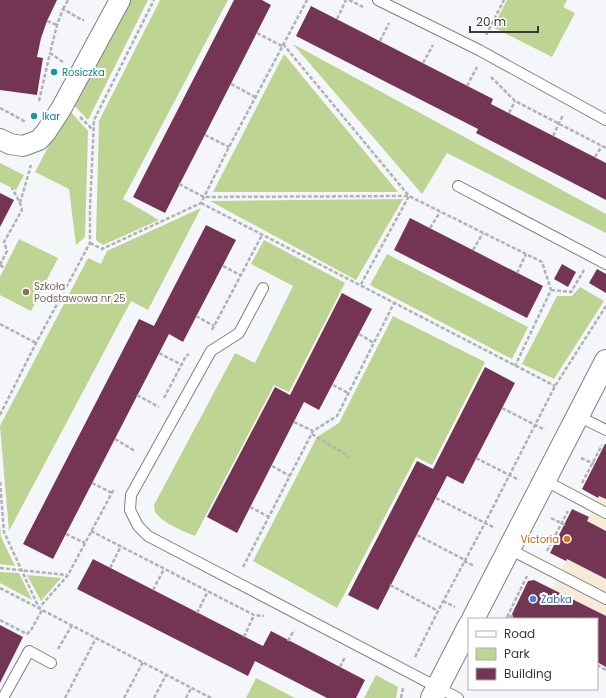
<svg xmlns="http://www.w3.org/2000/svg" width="606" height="698" viewBox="0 0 606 698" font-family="Poppins,sans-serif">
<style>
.industrial{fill:#f5ebd6}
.green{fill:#bdd493}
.building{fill:#743453}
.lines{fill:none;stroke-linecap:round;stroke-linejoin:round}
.lane-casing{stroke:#808083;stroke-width:12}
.street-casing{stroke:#808083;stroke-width:22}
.secondary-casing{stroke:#808083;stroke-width:24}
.path{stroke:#b2b2b5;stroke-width:2.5;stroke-dasharray:4 2;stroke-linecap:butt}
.lane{stroke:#fff;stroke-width:10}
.street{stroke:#fff;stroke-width:20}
.secondary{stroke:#fff;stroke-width:22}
.culture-dot{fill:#0f9aa8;stroke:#fff;stroke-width:1.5}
.education-dot{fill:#8d6e63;stroke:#fff;stroke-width:1.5}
.food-dot{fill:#e8710a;stroke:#fff;stroke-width:1.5}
.shop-dot{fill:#3f7fe0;stroke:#fff;stroke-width:1.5}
.labels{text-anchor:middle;stroke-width:4;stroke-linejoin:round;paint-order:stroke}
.culture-label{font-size:10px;fill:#0d838f;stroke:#fff;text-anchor:start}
.education-label{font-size:10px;fill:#785e54;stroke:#fff;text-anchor:start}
.food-label{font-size:10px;fill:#c56008;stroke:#fff;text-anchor:end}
.shop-label{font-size:10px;fill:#366cbe;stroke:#fff;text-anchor:start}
</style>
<rect width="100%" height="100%" fill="#f5f6f9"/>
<path class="industrial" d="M606 483V641L597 619 542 609Z"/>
<path class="green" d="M127 0H148L88 120 72 103Z
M160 0H228L123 199 159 220 103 245 96 240 99 121Z
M507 0H567L563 7 575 13 552 57 493 27Z
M293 44 606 214V233L447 153 422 194Z
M284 54 398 192H213Z
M68 109 88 131 85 237 76 245 69 189 35 172Z
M0 163 24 175 16 190 0 182Z
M403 199 356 280 210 201Z
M201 208 148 310 131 301 9 531 0 426 88 258 101 264 107 251Z
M19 239 58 258 31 311 0 295V277Z
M264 240 345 283 289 392 274 385 195 536C183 531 162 523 155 512 155 511 154 506 154 505L235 353 255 363 293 286 251 264Z
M387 254 528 327 512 359 370 285Z
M580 287 604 301 554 379 522 364 557 296H572Z
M393 316 485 362 432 465 416 457 337 608 253 561 317 437 339 423Z
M0 525 1 537 15 566 0 564Z
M0 572 19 573 32 600 0 583Z
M27 575 61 578 41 601Z
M376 675 398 687 396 698H364Z
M256 678 295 698H246Z"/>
<path class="building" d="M0 0H57L47 21 41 38 37 57 43 58 37 95 0 90Z
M234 0H262L271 5 165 213 133 197Z
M311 6 493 99 491 104 606 163V200L476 133 478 129 296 36Z
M0 193 14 200 0 227Z
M410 218 543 286 527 318 394 250Z
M206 225 236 240 183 342 169 334 53 559 23 544 139 319 154 326Z
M562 264 576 272 568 287 554 279Z
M597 269 606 274V293L589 283Z
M342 293 372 309 319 410 304 402 237 533 207 517 275 387 290 395Z
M485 367 515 383 463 484 447 476 378 610 348 595 417 461 433 469Z
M605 444H606V499L599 496 598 498 582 489Z
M572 509 589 517 587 521 606 531V579L567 559 566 561 550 553Z
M93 559 263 646 271 631 365 680 356 698H327L255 661 248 676 77 589Z
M534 580 606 616V667L597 662V619H514L512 614 528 581Z
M0 625 23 637 0 683Z"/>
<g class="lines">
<g class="lane-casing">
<path id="lane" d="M378 0 479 50 606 120
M458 186 606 264
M263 288 239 333 211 351 131 495 130 510 138 526 148 536 458 698
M578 416 606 430
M544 480 606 513
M509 549 606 599
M3 698 29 651 51 663"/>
</g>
<g class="street-casing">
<path id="street" d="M0 139 10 144 23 146 39 140 46 132 61 109 120 0"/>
</g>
<g class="secondary-casing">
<path id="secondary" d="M473 619 606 361
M432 698 469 626"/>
</g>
<path class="path" d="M349 0 363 7
M63 9 68 0
M337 19 346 0
M47 21 57 25
M257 33 282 46
M486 35 504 0
M380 41 389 23
M283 44 409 196 360 286
M63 62 50 53 57 25 63 9 82 20H84
M423 63 433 45
M491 77 515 101 606 148
M231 84 255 97
M467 86 477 67
M39 101 50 53
M0 108 26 122
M509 113 515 101
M80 117 93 130
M205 135 229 147
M553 136 563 115
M595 157 602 146
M179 184 204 197 409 196 542 262 551 290 515 366
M20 203 31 165
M201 203 555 386
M430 228 440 212
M90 243 102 249 201 203 229 147 307 0
M473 250 483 233
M0 265 7 251 4 242 22 210 20 203 12 188
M0 265 5 268
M223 266 240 275
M517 273 526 254
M551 290 571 292 584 270
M196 316 214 326
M0 324 36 343
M212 330 262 235
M359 334 374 343
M159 353 182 365
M333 385 348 393
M137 395 159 407
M164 398 186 356 189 354
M502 408 545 430
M0 415 36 343 90 243V208L94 120 154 0
M294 422 313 431
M312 434 350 457
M115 439 135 451
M476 458 519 480
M581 458 594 464
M272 466 290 476
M0 482 4 532 39 608 68 575 114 489
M92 483 112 493
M582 483 602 445
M436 498 495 528
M250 507 269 517
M551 518 565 525
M91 531 254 615 264 616
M66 534 85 543
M417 535 465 560
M547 551 568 511
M464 561 474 566
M243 567 313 431 337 416 394 303
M0 568 67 575
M110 568 121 546
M390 585 438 611
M0 588 211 698
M153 590 164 569
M443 601 455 607
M197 613 208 591
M513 616 507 617 527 576
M0 620 27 634 31 630 42 610
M244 637 254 615
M288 641 294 630
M58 649 72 625
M415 657 438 611 485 523 555 386 606 306
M597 665 606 670
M340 667 345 657
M65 698 96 638
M124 698 143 662
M154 698 166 675
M186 698 191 688
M401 698 403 688"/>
<use href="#lane" class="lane"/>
<use href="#street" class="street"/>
<use href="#secondary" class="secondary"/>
</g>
<g class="culture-dot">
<circle cx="54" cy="72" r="4"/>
<circle cx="34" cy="116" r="4"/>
</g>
<circle class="education-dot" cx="26" cy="292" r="4"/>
<circle class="food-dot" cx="567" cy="539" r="4"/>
<circle class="shop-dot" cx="533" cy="599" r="4"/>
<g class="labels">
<g class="culture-label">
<text x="62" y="76">Rosiczka</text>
<text x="42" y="120">Ikar</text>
</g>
<g class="education-label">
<text x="34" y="290">Szkoła<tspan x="34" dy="12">Podstawowa nr 25</tspan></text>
</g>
<g class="food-label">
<text x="559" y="543">Victoria</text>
</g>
<g class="shop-label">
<text x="541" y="603">Żabka</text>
</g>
</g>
<rect x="468" y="618" width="130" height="72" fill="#ffffff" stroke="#afafb0"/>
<rect x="476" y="631" width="20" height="6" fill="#ffffff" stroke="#afafb0"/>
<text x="504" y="638" font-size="12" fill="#383839">Road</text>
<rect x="476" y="648" width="20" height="12" fill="#bdd493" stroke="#afafb0"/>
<text x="504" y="658" font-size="12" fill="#383839">Park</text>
<rect x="476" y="668" width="20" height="12" fill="#743453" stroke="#afafb0"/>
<text x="504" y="678" font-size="12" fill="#383839">Building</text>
<path d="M470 26v6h68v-6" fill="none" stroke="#383839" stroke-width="2"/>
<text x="476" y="26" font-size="12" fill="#383839" stroke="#ffffff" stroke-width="3" paint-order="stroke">20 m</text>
</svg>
